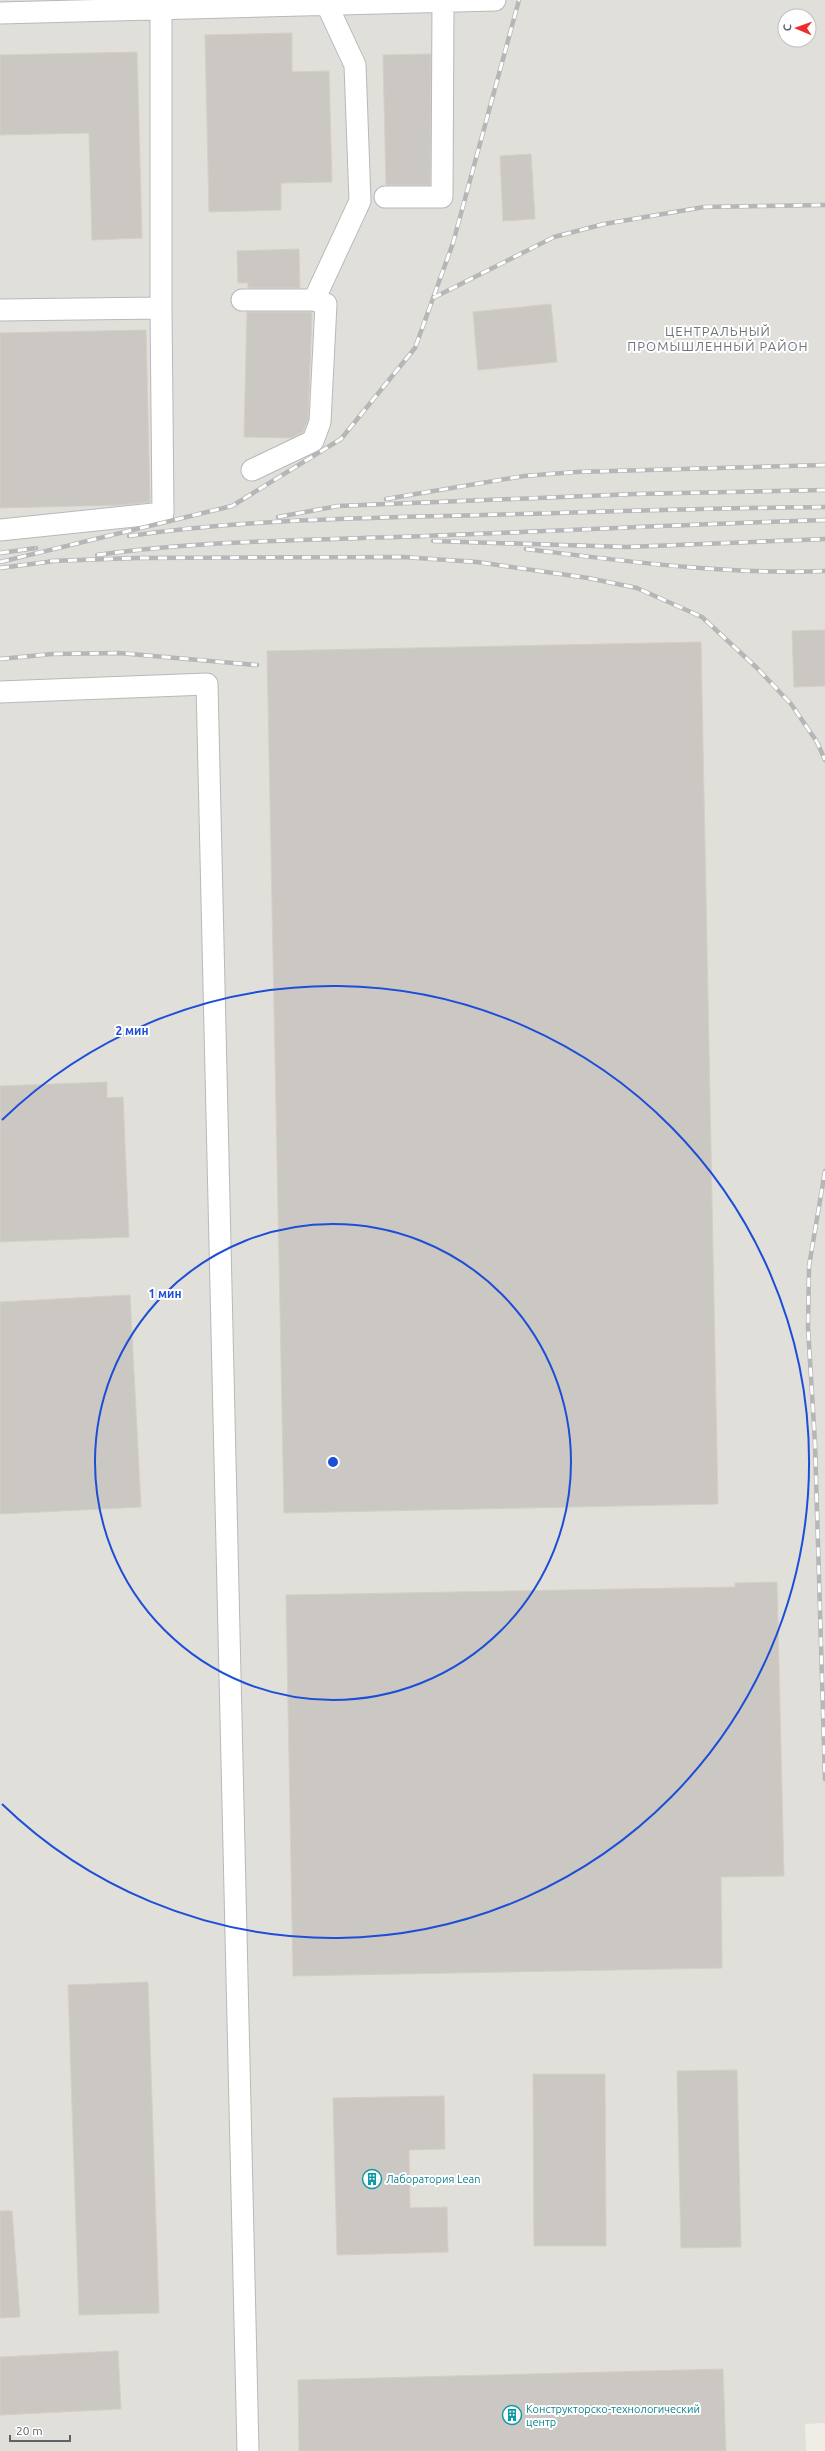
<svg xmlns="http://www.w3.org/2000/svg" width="825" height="2451" viewBox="0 0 825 2451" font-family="Ubuntu,sans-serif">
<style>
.industrial{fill:#e1dfda;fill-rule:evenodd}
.building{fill:#cbc8c3;stroke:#d5cec4}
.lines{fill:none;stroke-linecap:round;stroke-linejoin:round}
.minor-casing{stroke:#b6b9bd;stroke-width:23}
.minor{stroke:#fff;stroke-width:21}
.rail-casing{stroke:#b5b6b7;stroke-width:4.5}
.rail{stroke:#fff;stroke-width:3;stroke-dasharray:9;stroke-linecap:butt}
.ring{fill:none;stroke:#1d4ed8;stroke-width:2}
.labels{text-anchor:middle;stroke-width:4;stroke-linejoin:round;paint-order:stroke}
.culture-label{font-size:11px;fill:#0d838f;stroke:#fff;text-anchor:start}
.quarter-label{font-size:13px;letter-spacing:1px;fill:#6e7479;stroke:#fff}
.centre{fill:#1d4ed8;stroke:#fff;stroke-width:2}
.ring-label{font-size:12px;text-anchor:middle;font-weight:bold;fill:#1d4ed8;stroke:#fff;stroke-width:4;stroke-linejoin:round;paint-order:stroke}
</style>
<rect width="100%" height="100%" fill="#f0ede6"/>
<path class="industrial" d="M0 0H825V2423L805 2424 806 2451H0ZM785 16H809V40H785Z"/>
<path class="building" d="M292 33V72L329 71 332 182 281 183V210L209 212 205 35Z
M137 52 142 238 92 240 89 133 0 135V55Z
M431 54 430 185H386L383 55Z
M531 154 535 219 503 221 500 156Z
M299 249 300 288H248V283H238L237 251Z
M551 304 557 362 478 370 473 312Z
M247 312H312L308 420 303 432 291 438 244 437Z
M146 330 150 502 121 505 0 508V333Z
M825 630V686L794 687 792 631Z
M701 642 718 1504 284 1513 267 651Z
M107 1082V1098L123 1097 129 1237 0 1242V1086Z
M130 1295 141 1507 0 1514V1302Z
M777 1582 784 1876 721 1877 722 1968 293 1976 286 1595 735 1587V1583Z
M148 1982 159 2313 79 2315 68 1985Z
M737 2070 741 2247 681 2248 677 2071Z
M533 2074H605L606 2246H534Z
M444 2096 445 2149 409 2150 410 2208 447 2207 448 2252 337 2255 333 2098Z
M0 2211H12L20 2317 0 2318Z
M118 2351 121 2409 0 2415V2357Z
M723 2369 726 2451H299L298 2380Z"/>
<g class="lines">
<g class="minor-casing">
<path id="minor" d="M0 13 495 0
M385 197H442L443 2
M242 300H314L360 201 355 65 327 5
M161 308V0
M0 310 161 308 163 513 0 530
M252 470 313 441 320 422 326 304 314 300
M0 692 207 684 248 2451"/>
</g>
<use href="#minor" class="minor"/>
<g class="rail-casing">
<path id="rail" d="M433 298 554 237 604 224 704 207 825 205
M386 499 524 476 576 472 825 465
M278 517 338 506 635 494 825 490
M129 536C246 519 364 518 482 515 596 512 711 508 825 507
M433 541 627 547 825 539
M526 549C624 561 726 575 825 571
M0 553 36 548
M97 555C206 540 316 540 426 536 559 531 692 524 825 520
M50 561 137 558 403 557 477 562 588 578 637 588 702 617 757 668 791 704 817 742 825 760
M0 562 232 506 341 439 415 348 453 243 519 0
M0 568 55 561
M0 659 52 654 119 653 257 665
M825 1171 809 1266 808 1328 815 1443 825 1779"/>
</g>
<use href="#rail" class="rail"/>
</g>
<g class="ring">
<circle cx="333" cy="1462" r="238"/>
<path d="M2 1120A476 476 0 1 1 2 1804"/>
</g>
<defs>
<g id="building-ring" transform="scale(1)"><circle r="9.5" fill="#fff" stroke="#0f9aa8" stroke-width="1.5"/><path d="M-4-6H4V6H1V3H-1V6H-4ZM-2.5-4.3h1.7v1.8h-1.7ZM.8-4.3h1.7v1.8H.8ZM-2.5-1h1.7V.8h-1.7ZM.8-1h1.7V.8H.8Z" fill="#0f9aa8"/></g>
</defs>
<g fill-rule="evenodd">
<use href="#building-ring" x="372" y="2179"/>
<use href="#building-ring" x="512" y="2415"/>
</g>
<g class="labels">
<g class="culture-label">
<text x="386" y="2183">Лаборатория Lean</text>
<text x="526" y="2413">Конструкторско-технологический<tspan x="526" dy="13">центр</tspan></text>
</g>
<g class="quarter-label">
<text x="718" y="336">ЦЕНТРАЛЬНЫЙ<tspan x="718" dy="15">ПРОМЫШЛЕННЫЙ РАЙОН</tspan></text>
</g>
</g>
<circle cx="333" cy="1462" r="6" class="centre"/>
<g class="ring-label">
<text x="132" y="1035">2 мин</text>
<text x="165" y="1298">1 мин</text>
</g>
<g transform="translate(797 28) rotate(272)"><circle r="19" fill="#ffffff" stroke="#bec0c2"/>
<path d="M0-3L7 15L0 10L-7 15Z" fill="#ef2d2f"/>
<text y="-6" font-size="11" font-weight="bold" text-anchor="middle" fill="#5d6267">С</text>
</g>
<path d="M10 2435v6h60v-6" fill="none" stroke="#5d6267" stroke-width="2"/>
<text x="16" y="2435" font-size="12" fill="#5d6267" stroke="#ffffff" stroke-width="3" paint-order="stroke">20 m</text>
</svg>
